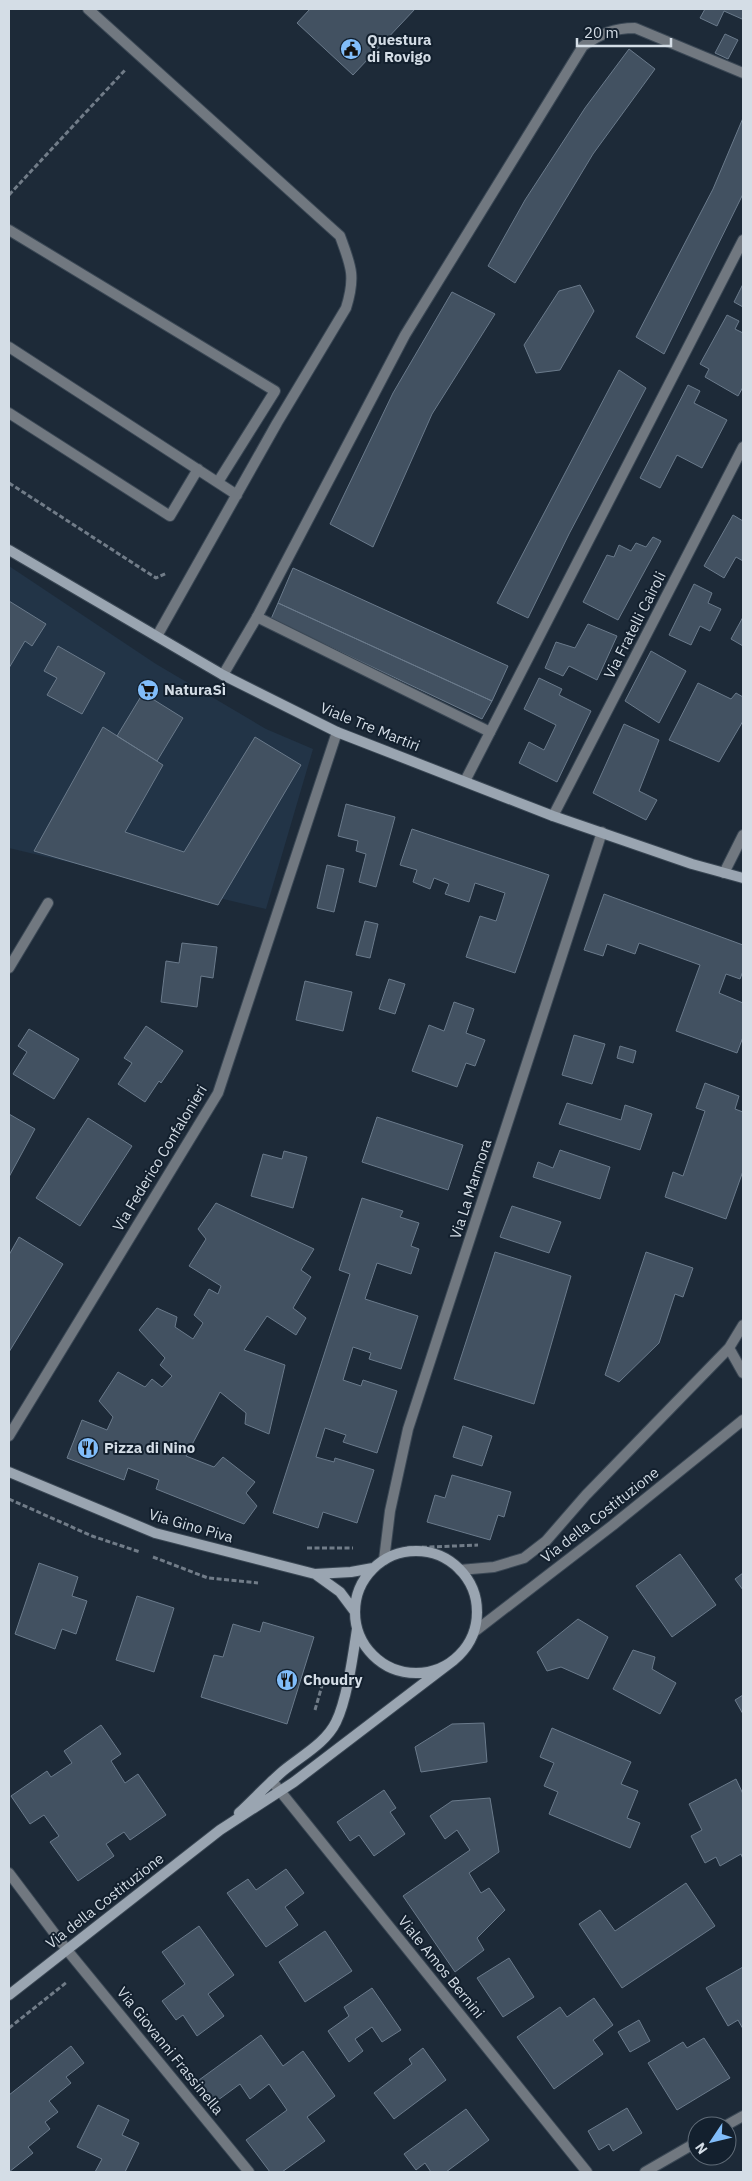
<svg xmlns="http://www.w3.org/2000/svg" width="752" height="2181" viewBox="0 0 752 2181" font-family="'IBM Plex Sans',sans-serif">
<style>
.built{fill:#223447}
.building{fill:#425161;stroke:#6a7a8b}
.lines{fill:none;stroke-linecap:round;stroke-linejoin:round}
.lane-casing{stroke:#3a4754;stroke-width:12}
.street-casing{stroke:#3a4754;stroke-width:12}
.secondary-casing{stroke:#3a4754;stroke-width:12}
.path{stroke:#717c88;stroke-width:3;stroke-dasharray:5 2.5;stroke-linecap:butt}
.lane{stroke:#717880;stroke-width:10}
.street{stroke:#717880;stroke-width:10}
.secondary{stroke:#9aa5b1;stroke-width:10}
.labels{text-anchor:middle;stroke-width:4;stroke-linejoin:round;paint-order:stroke}
.poi-label{font-size:15px;font-weight:bold;fill:#d4dde6;stroke:#13202e;text-anchor:start}
.street-label{font-size:15px;fill:#d4dde6;stroke:#13202e}
</style>
<rect width="100%" height="100%" fill="#1d2a38"/>
<path class="built" d="M9 566 156 664 266 729 313 749 266 909 9 848Z"/>
<path class="building" d="M310 9H415L353 75 297 23Z
M705 9H743V17L742 19 724 11 717 26 700 18Z
M725 34 738 40 728 59 715 53Z
M629 49 655 69 593 154 515 283 488 266 525 200 585 108Z
M743 118V194L664 354 636 337 713 189Z
M743 284V307L734 302Z
M580 285 594 311 560 370 536 373 524 345 559 291Z
M452 292 495 314 432 414 373 547 330 524 393 393Z
M727 315 739 321 735 329 743 333V387L738 396 705 377 709 369 700 364Z
M619 370 646 388 569 534 528 618 497 603Z
M688 385 700 391 694 403 727 420 702 468 677 455 660 488 640 478Z
M733 515 743 521V561L736 557 724 578 704 566Z
M653 537 661 541 618 620 583 602 607 555 614 557 619 545 631 551 636 543 646 547Z
M293 568 508 666 492 701 278 603Z
M694 584 712 593 708 603 721 609 710 631 700 626 691 645 669 635Z
M9 601 46 624 32 646 25 641 9 668Z
M278 603 492 701 482 719 271 619Z
M743 617V646L731 639Z
M588 624 617 636 597 680 569 666 563 676 545 668 556 642 575 648Z
M58 646 105 673 82 714 47 695 57 678 44 671Z
M651 651 686 671 659 723 625 701Z
M539 678 562 689 559 695 591 711 557 782 519 763 529 742 544 750 556 725 524 709Z
M698 683 731 699 736 693 743 697V721L719 762 669 740Z
M143 693 183 718 157 761 117 736Z
M624 724 659 740 639 791 657 800 646 820 593 793Z
M103 727 163 765 125 832 184 852 255 737 301 765 218 905 34 851Z
M346 804 395 817 376 887 359 882 366 854 356 851 358 841 338 836Z
M412 829 549 875 515 973 466 957 480 916 496 921 505 893 475 883 469 902 445 894 449 884 434 878 430 889 413 882 417 870 400 865Z
M327 865 344 869 334 912 317 908Z
M604 894 743 945V971L740 979 726 974 719 993 743 1003V1037L737 1053 676 1031 700 965 639 943 635 954 607 944 603 956 584 950Z
M365 921 378 924 370 958 356 955Z
M182 943 217 947 213 978 201 976 197 1007 161 1002 166 961 179 963Z
M389 979 405 984 395 1014 379 1009Z
M305 981 352 992 343 1031 296 1020Z
M454 1002 474 1009 466 1033 485 1040 475 1066 466 1063 457 1087 412 1071 429 1025 444 1031Z
M146 1026 183 1051 161 1083 159 1081 145 1102 118 1084 132 1063 124 1058Z
M29 1029 79 1059 54 1099 13 1074 27 1052 18 1046Z
M574 1035 605 1044 592 1084 562 1075Z
M620 1046 636 1051 633 1063 617 1058Z
M705 1083 739 1096 735 1109 743 1112V1171L726 1219 665 1197 673 1172 683 1176 705 1111 696 1108Z
M567 1103 621 1120 625 1105 652 1114 640 1150 559 1124Z
M9 1114 35 1129 9 1177Z
M377 1117 463 1145 448 1190 362 1162Z
M88 1118 132 1146 80 1226 36 1198Z
M560 1150 610 1167 600 1199 533 1177 538 1162 553 1168Z
M284 1151 307 1157 293 1208 251 1196 263 1154 282 1159Z
M362 1198 403 1211 400 1217 419 1223 411 1246 419 1249 411 1274 377 1263 365 1299 418 1316 401 1369 369 1359 371 1353 353 1347 343 1380 361 1386 363 1380 397 1391 377 1453 343 1442 346 1435 325 1428 316 1457 334 1462 335 1458 374 1470 357 1523 323 1512 318 1528 273 1513 350 1274 339 1270Z
M216 1203 314 1249 301 1270 311 1277 293 1308 306 1318 296 1335 267 1316 244 1350 285 1365 269 1434 245 1424 246 1413 220 1392 186 1456 214 1467 223 1457 255 1482 246 1493 257 1506 244 1524 156 1489 159 1480 128 1468 124 1480 67 1458 82 1420 107 1430 113 1417 99 1401 118 1372 145 1387 152 1379 162 1387 172 1376 160 1365 165 1358 139 1330 157 1308 177 1317 175 1327 193 1339 203 1323 194 1315 209 1289 218 1294 221 1286 189 1266 206 1239 198 1229Z
M512 1206 561 1222 549 1253 500 1237Z
M19 1237 63 1264 9 1352V1255Z
M495 1252 571 1276 534 1404 454 1379Z
M646 1252 693 1268 683 1297 675 1294 659 1343 619 1382 605 1375Z
M463 1426 492 1436 482 1466 453 1457Z
M452 1475 511 1492 504 1517 498 1515 490 1540 427 1522 435 1495 445 1498Z
M680 1554 716 1605 672 1637 636 1586Z
M39 1563 78 1577 72 1596 87 1601 76 1634 62 1629 55 1649 15 1634Z
M743 1573V1590L735 1579Z
M137 1596 174 1608 154 1672 116 1660Z
M578 1619 608 1637 588 1679 561 1667 547 1671 537 1652Z
M263 1622 314 1637 287 1724 201 1697 214 1655 223 1657 233 1624 260 1632Z
M633 1650 655 1657 652 1669 676 1683 660 1714 613 1689Z
M743 1695V1714L735 1700Z
M484 1723 487 1762 421 1772 415 1747 452 1724Z
M101 1725 121 1754 111 1761 125 1783 138 1774 166 1815 130 1840 124 1832 106 1844 114 1856 78 1881 50 1842 59 1836 44 1815 30 1824 11 1796 47 1771 51 1777 72 1763 64 1751Z
M552 1728 631 1762 621 1784 638 1791 627 1818 640 1823 630 1848 549 1814 558 1792 544 1786 554 1763 540 1757Z
M736 1779 743 1794V1859L741 1854 720 1866 716 1857 705 1863 691 1836 702 1830 689 1804Z
M384 1790 396 1808 390 1812 405 1834 374 1856 359 1835 350 1841 337 1822Z
M490 1798 499 1852 469 1873 481 1893 489 1888 505 1910 477 1938 484 1950 455 1972 403 1896 470 1850 457 1830 445 1839 430 1816 452 1801Z
M286 1869 304 1893 285 1907 298 1925 266 1947 227 1893 248 1879 256 1890Z
M686 1883 715 1926 622 1988 579 1924 600 1910 615 1931Z
M199 1926 234 1975 208 1994 224 2016 197 2036 183 2015 176 2020 162 2001 185 1984 162 1952Z
M325 1931 352 1971 305 2002 279 1962Z
M509 1958 534 1997 503 2017 477 1978Z
M743 1967V2029L738 2020 728 2026 706 1988Z
M372 1988 401 2030 382 2042 372 2027 355 2039 363 2051 349 2062 328 2031 349 2016 344 2007Z
M594 1998 613 2025 593 2040 603 2054 554 2089 517 2037 560 2007 567 2017Z
M639 2020 650 2041 630 2052 618 2032Z
M261 2035 283 2066 303 2051 335 2096 307 2117 325 2141 282 2172H270L246 2140 287 2110 269 2084 250 2099 240 2084 214 2103 199 2080Z
M704 2038 730 2078 677 2110 648 2063 683 2042 687 2048Z
M71 2046 84 2063 66 2077 71 2083 49 2101 58 2112 45 2122 50 2129 28 2147 33 2153 9 2172V2095Z
M423 2048 446 2080 394 2119 374 2093 412 2064 409 2059Z
M98 2105 129 2120 122 2135 139 2143 125 2172H95L102 2159 77 2147Z
M627 2108 642 2133 613 2151 609 2144 599 2150 588 2131Z
M466 2109 489 2140 446 2172H431L425 2163 416 2170 404 2154Z"/>
<g class="lines">
<g class="lane-casing">
<path id="lane" d="M88 9 340 236C351 266 356 276 346 308L277 423 157 636
M9 230 275 391 218 482
M9 347 237 495
M9 413 170 516 198 469
M257 617 490 732"/>
</g>
<g class="street-casing">
<path id="street" d="M223 675 257 617 405 335 583 46C600 34 614 28 635 28L743 73
M465 781 743 240
M553 816 743 447
M724 873 743 835
M9 968 48 903
M729 1348 743 1373
M9 1436 218 1093 337 732
M384 1560 390 1511 408 1429 602 832
M460 1570 494 1567 524 1558 546 1541 586 1495 729 1348 743 1325
M474 1632 613 1525 743 1420
M272 1781 587 2172
M9 1873 67 1950 249 2172
M725 2126 743 2116
M645 2172 697 2142"/>
</g>
<g class="secondary-casing">
<path id="secondary" d="M9 550 223 675 337 732 553 816 692 864 743 878
M9 1472 155 1533 315 1574 351 1572 373 1568
M355 1612a61 61 0 1 1 122 0a61 61 0 1 1-122 0Z
M315 1574 340 1592 355 1612
M239 1813C254 1799 268 1784 283 1771 301 1756 326 1743 336 1722 347 1700 353 1655 357 1629
M9 1995 220 1830 294 1782 454 1660"/>
</g>
<path class="path" d="M9 195 126 69
M9 483 156 578 167 573
M9 1499 92 1536 140 1552
M307 1548H353
M407 1548 478 1545
M153 1557 208 1578 258 1583
M315 1710 325 1675
M9 2028 67 1982"/>
<use href="#lane" class="lane"/>
<use href="#street" class="street"/>
<use href="#secondary" class="secondary"/>
</g>
<defs>
<g id="civic-disc" transform="scale(1.125)"><circle r="9.5" fill="#81bdfa" stroke="#13202e"/><path d="M-.6-6.5H3V-4.5H.6V-3L4-1V1h2V6H-6V1h2V-1L-.6-3ZM-1.2 2.5V6h2.4V2.5Z" fill="#111"/></g>
<g id="supermarket-disc" transform="scale(1.125)"><circle r="9.5" fill="#81bdfa" stroke="#13202e"/><path d="M-6-5.5h2.5l.6 2H6L4.5 2H-2.5L-4.4-4H-6ZM-1.5 3.2a1.3 1.3 0 1 0 .1 0ZM3 3.2a1.3 1.3 0 1 0 .1 0Z" fill="#111"/></g>
<g id="restaurant-disc" transform="scale(1.125)"><circle r="9.5" fill="#81bdfa" stroke="#13202e"/><path d="M-5-6h1v4h1v-4h1v4h1v-4h1v5L-1.5 .5V6h-2V.5L-5-1ZM5-6V6H3V1.5H1.5Q1.5-4 5-6Z" fill="#111"/></g>
</defs>
<g fill-rule="evenodd">
<use href="#civic-disc" x="351" y="49"/>
<use href="#supermarket-disc" x="148" y="690"/>
<use href="#restaurant-disc" x="88" y="1448"/>
<use href="#restaurant-disc" x="287" y="1680"/>
</g>
<g class="labels">
<g class="poi-label">
<text x="367" y="45">Questura<tspan x="367" dy="17">di Rovigo</tspan></text>
<text x="164" y="695">NaturaSì</text>
<text x="104" y="1453">Pizza di Nino</text>
<text x="303" y="1685">Choudry</text>
</g>
<g class="street-label">
<text transform="translate(635 625) rotate(-63)" y="5">Via Fratelli Cairoli</text>
<text transform="translate(370 727) rotate(22)" y="5">Viale Tre Martiri</text>
<text transform="translate(160 1158) rotate(-59)" y="5">Via Federico Confalonieri</text>
<text transform="translate(471 1189) rotate(-72)" y="5">Via La Marmora</text>
<text transform="translate(600 1515) rotate(-38)" y="5">Via della Costituzione</text>
<text transform="translate(191 1526) rotate(16)" y="5">Via Gino Piva</text>
<text transform="translate(105 1901) rotate(-38)" y="5">Via della Costituzione</text>
<text transform="translate(441 1967) rotate(51)" y="5">Viale Amos Bernini</text>
<text transform="translate(170 2051) rotate(51)" y="5">Via Giovanni Frassinella</text>
</g>
</g>
<rect width="752" height="2181" fill="none" stroke="#d4dde6" stroke-width="20"/>
<g transform="translate(712 2141) rotate(235)"><circle r="24" fill="#13202e" stroke="#606c78"/>
<path d="M0-4L9 19L0 12L-9 19Z" fill="#81bdfa"/>
<text y="-8" font-size="14" font-weight="bold" text-anchor="middle" fill="#d4dde6">N</text>
</g>
<path d="M577 38v8h94v-8" fill="none" stroke="#d4dde6" stroke-width="2.5"/>
<text x="584" y="38" font-size="15" fill="#d4dde6" stroke="#13202e" stroke-width="4" paint-order="stroke">20 m</text>
</svg>
